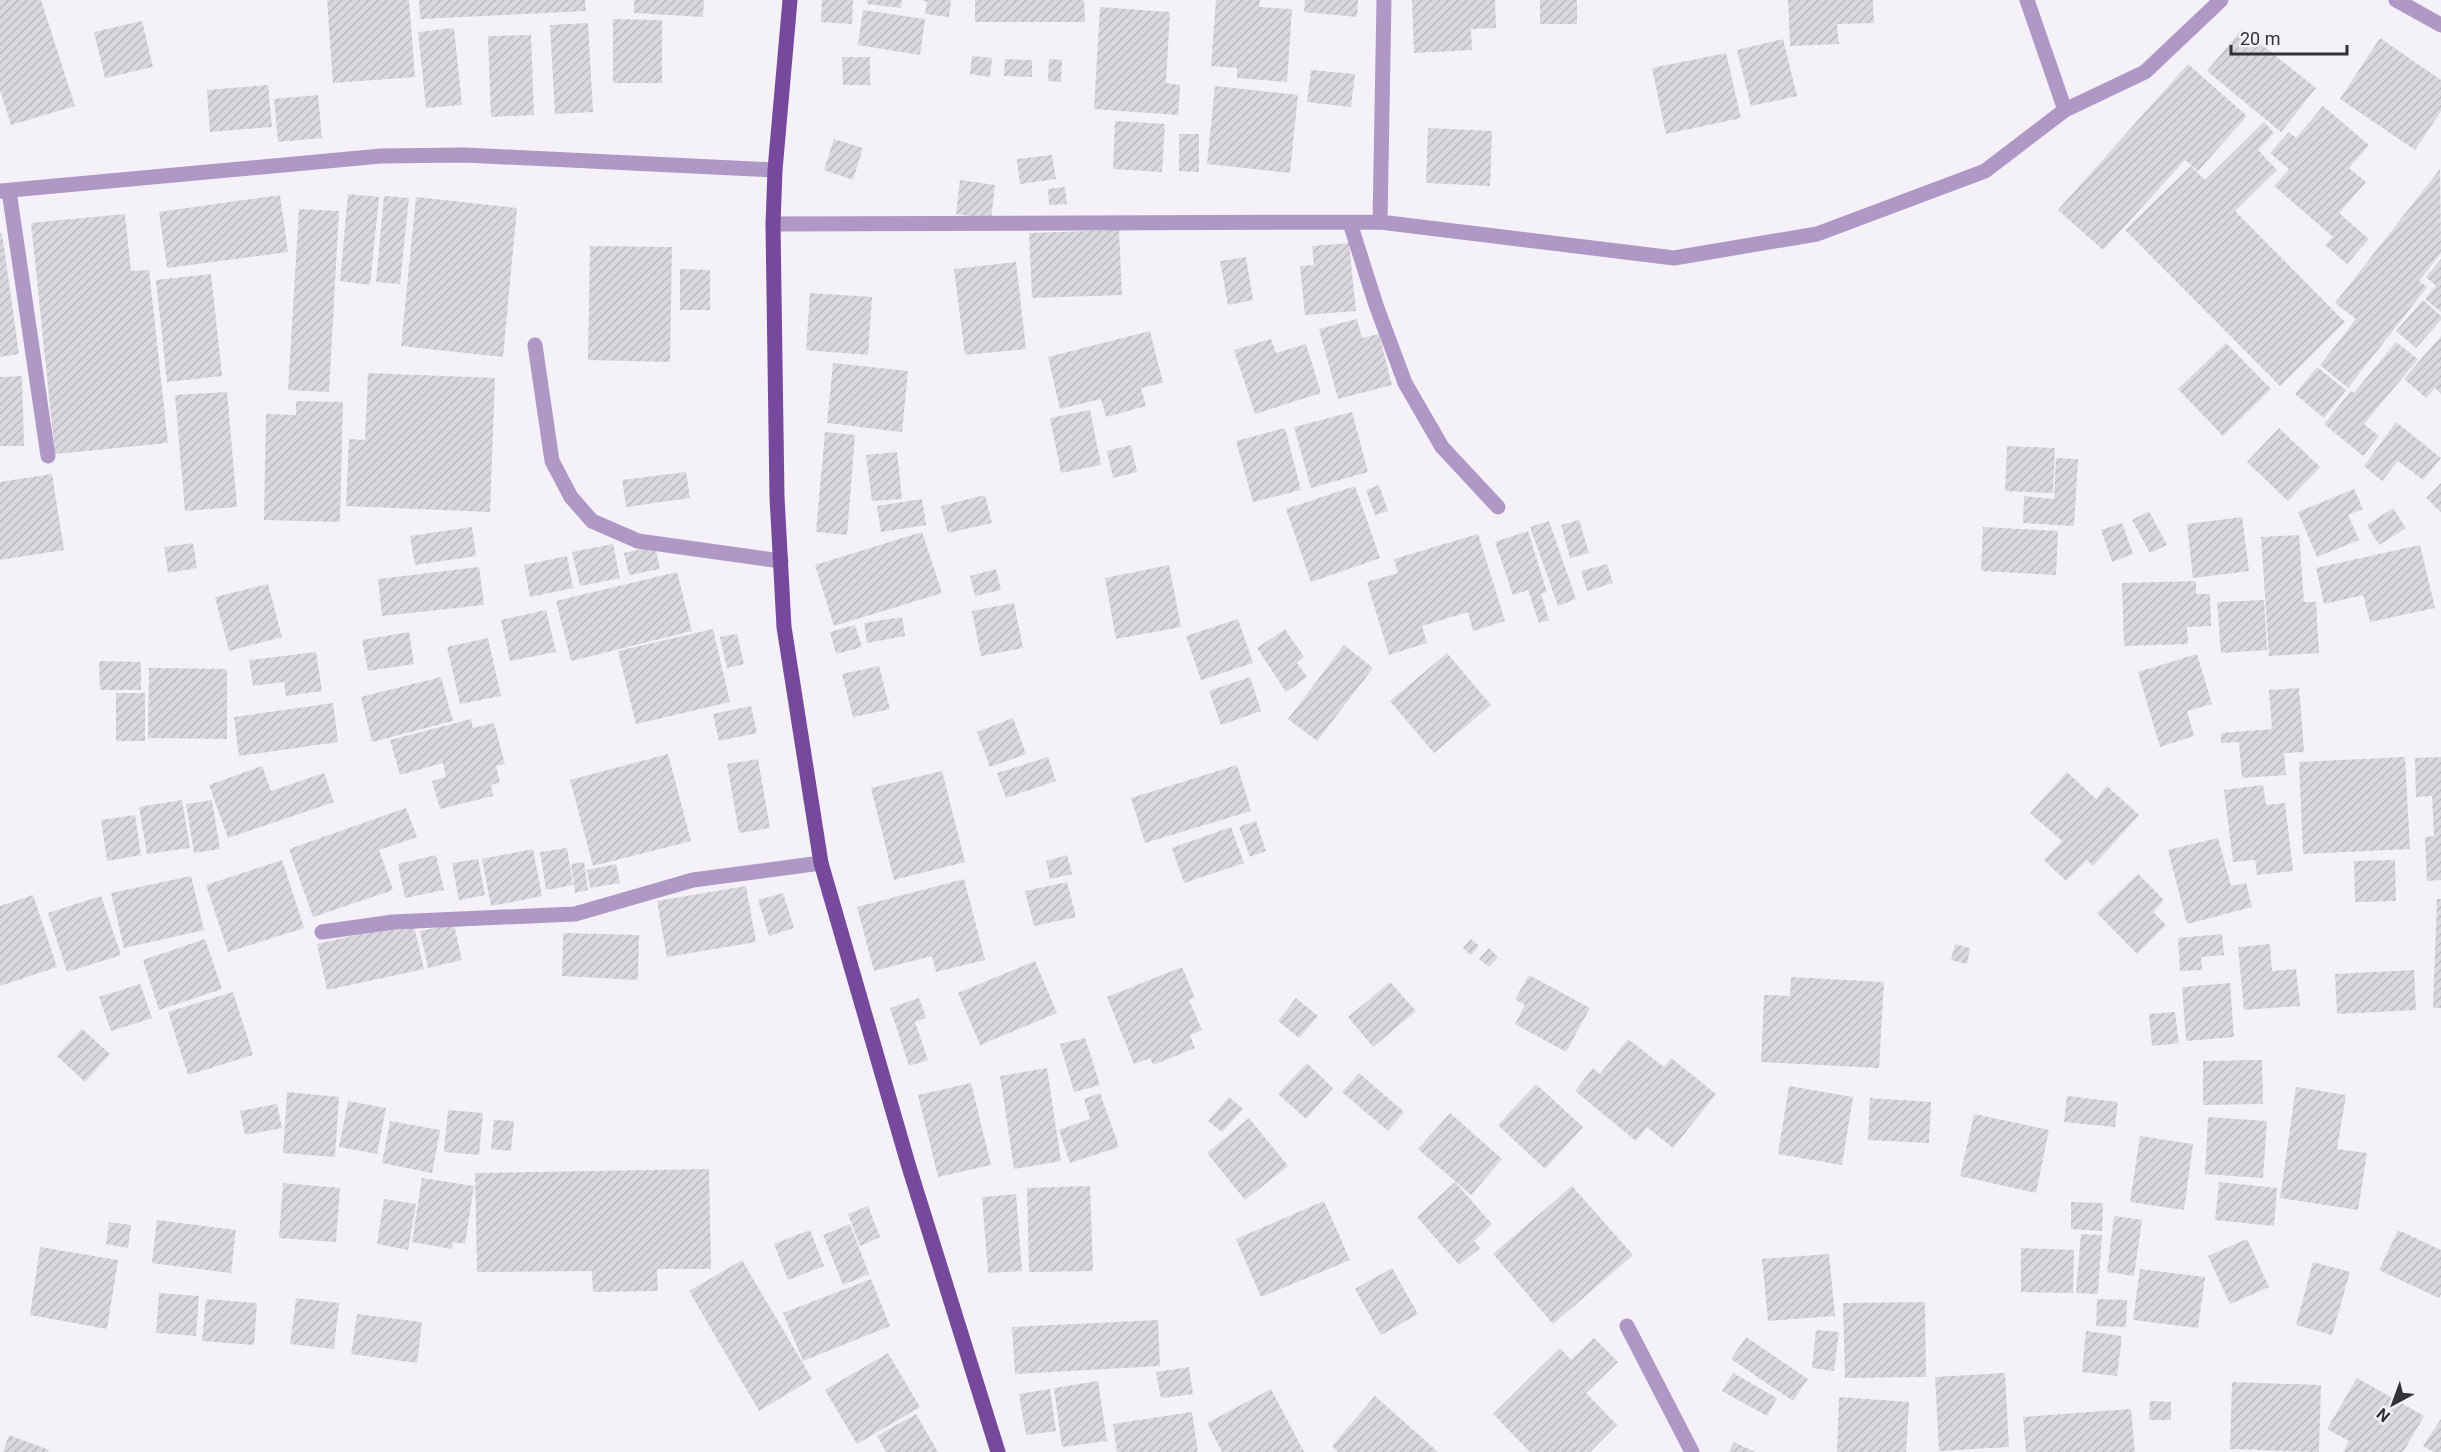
<svg xmlns="http://www.w3.org/2000/svg" width="2441" height="1452" viewBox="0 0 2441 1452" font-family="Roboto,sans-serif">
<style>
.building{fill:url(#building-hatch)}
.lines{fill:none;stroke-linecap:round;stroke-linejoin:round}
.minor{stroke:#af98c6;stroke-width:15}
.major{stroke:#76499c;stroke-width:15}
</style>
<defs>
<pattern id="building-hatch" width="6" height="6" patternUnits="userSpaceOnUse" patternTransform="scale(1.5)"><rect width="6" height="6" fill="#dbd7df"/><path d="M-1 1l2-2M0 6l6-6M5 7l2-2" fill="none" stroke="#bcb9c0"/></pattern>
</defs>
<rect width="100%" height="100%" fill="#f4f1f8"/>
<path class="building" d="M0 0H41L75 106 11 125 0 90Z
M327 0H409L415 77 333 83Z
M419 0H585L586 11 420 19Z
M634 0H704L703 17 634 13Z
M822 0H853L852 24 821 22Z
M867 0H902L901 8 867 4Z
M922 0H951L949 17 925 14 927 2Z
M975 0H1084L1085 22H975Z
M1216 0H1260L1259 7 1292 9 1287 82 1237 78V68L1211 66Z
M1305 0H1358L1357 17 1304 12Z
M1412 0H1495L1496 28 1471 29 1472 50 1414 53Z
M1540 0H1577V24H1540Z
M1788 0H1873L1874 23 1837 24 1839 44 1790 46Z
M1100 7 1170 12 1166 83 1180 85 1178 115 1094 109Z
M863 10 925 19 920 55 858 45Z
M613 19 662 20V83H613Z
M142 21 153 67 105 78 94 32Z
M588 23 593 112 555 114 550 25Z
M454 28 462 105 426 108 418 32Z
M2242 29 2316 88 2281 132 2207 71Z
M531 35 534 115 491 117 488 36Z
M2380 38 2441 80V111L2415 150 2340 99Z
M1783 39 1797 96 1751 106 1737 50Z
M1726 53 1741 118 1666 134 1652 68Z
M972 56 992 58 990 77 970 74Z
M842 57H870V85H843Z
M1005 59 1032 60V77L1004 76Z
M1049 59 1062 60 1061 82 1048 81Z
M2188 64 2247 116 2198 171 2185 160 2103 250 2058 210Z
M1311 70 1355 74 1351 107 1307 102Z
M268 85 272 127 210 132 207 90Z
M1215 86 1298 95 1290 173 1207 164Z
M318 95 322 138 278 142 274 99Z
M2323 106 2369 145 2349 168 2366 182 2339 213 2369 239 2347 264 2325 245 2333 237 2274 186 2289 169 2270 153 2289 132 2296 138Z
M1115 121 1165 124 1162 172 1113 169Z
M2264 122 2274 133 2258 150 2277 170 2235 211 2345 322 2280 386 2125 230 2191 166 2205 180Z
M1428 128 1492 131 1490 186 1426 183Z
M1179 134H1199V172L1179 171Z
M834 139 863 148 853 180 824 170Z
M1052 155 1056 179 1020 184 1017 159Z
M2440 169 2441 253 2419 281 2427 287 2348 388 2320 365 2356 319 2335 303Z
M960 180 995 185 991 219 956 214Z
M1065 187 1067 204 1049 205 1048 189Z
M348 194 379 197 370 285 340 281Z
M280 195 288 252 167 268 159 212Z
M384 196 409 198 400 284 376 282Z
M416 197 517 208 503 357 401 346Z
M299 209 339 211 329 392 288 390Z
M125 214 131 271 149 270 168 443 55 454 31 223Z
M1119 230 1122 295 1032 298 1029 233Z
M2 233 19 354 0 357V234Z
M1349 243 1356 311 1305 315 1300 266 1314 265 1312 246Z
M590 246 672 247 670 362 588 360Z
M1246 257 1253 300 1228 305 1220 261Z
M2441 259V312L2425 299 2436 286 2426 277Z
M1016 262 1026 349 965 355 954 269Z
M680 269 710 270V310H680Z
M211 274 222 376 167 382 156 280Z
M810 293 872 297 868 355 806 350Z
M2423 300 2441 316V320L2416 348 2396 331Z
M1357 319 1362 338 1379 334 1392 385 1338 399 1319 329Z
M1150 331 1163 383 1141 388 1146 406 1106 417 1101 399 1060 409 1048 357Z
M2441 336V394L2435 388 2426 398 2404 379Z
M1271 339 1276 353 1306 344 1321 393 1255 414 1234 350Z
M2396 342 2418 359 2364 424 2379 436 2363 456 2324 424 2351 391 2354 393Z
M2226 343 2271 389 2223 436 2178 389Z
M833 363 908 371 902 432 827 423Z
M2317 367 2346 390 2324 418 2295 394Z
M368 373 495 378 490 512 346 506 349 439 365 440Z
M22 376 24 446H0V377Z
M227 392 237 507 185 511 175 395Z
M296 401 343 402 340 522 264 520 266 414 296 415Z
M1090 410 1101 465 1061 473 1050 418Z
M1352 412 1368 472 1311 488 1294 427Z
M2396 422 2441 458 2423 480 2398 461 2382 481 2364 466Z
M1285 428 1301 490 1253 502 1236 441Z
M2279 428 2320 467 2288 501 2247 462Z
M825 432 855 435 847 535 816 532Z
M1131 445 1137 472 1113 478 1107 451Z
M2007 446 2055 448 2053 493 2005 491Z
M897 452 902 499 872 501 866 455Z
M2056 458 2078 459 2074 526 2023 523 2024 496 2054 499Z
M686 472 690 498 626 507 622 480Z
M52 474 64 550 0 560V482Z
M2441 483V512L2426 498Z
M1379 485 1388 511 1375 515 1366 490Z
M1355 486 1380 558 1311 582 1286 509Z
M2354 489 2363 509 2348 515 2359 540 2317 557 2298 512Z
M985 495 992 523 948 533 941 506Z
M922 499 926 525 881 532 877 506Z
M2393 508 2406 528 2379 545 2367 525Z
M2149 511 2167 545 2150 553 2132 520Z
M2242 517 2249 571 2193 578 2187 524Z
M1579 520 1589 553 1570 558 1561 525Z
M1549 521 1576 599 1558 606 1530 527Z
M2122 523 2133 554 2112 562 2101 530Z
M472 527 476 556 415 565 410 536Z
M1983 527 2058 531 2056 575 1981 571Z
M1528 531 1547 592 1541 594 1549 620 1539 623 1528 590 1513 595 1495 542Z
M922 532 942 593 834 626 815 565Z
M1478 534 1505 621 1473 631 1468 612 1422 626 1427 643 1389 655 1367 582 1398 573 1394 559Z
M2299 535 2304 602H2316L2319 653 2269 656 2261 537Z
M193 543 197 568 168 573 164 547Z
M613 544 620 578 580 586 572 552Z
M2420 545 2435 608 2370 622 2363 595 2324 604 2316 568Z
M655 546 660 569 629 575 624 553Z
M567 556 573 588 530 597 524 565Z
M1607 564 1613 583 1587 591 1581 571Z
M1169 565 1181 627 1116 639 1105 578Z
M479 567 484 605 382 616 378 579Z
M996 569 1001 590 975 596 970 576Z
M677 572 692 631 571 661 556 601Z
M2196 581V594H2210L2211 626 2187 627 2188 644 2124 646 2122 583Z
M268 584 282 637 229 651 215 597Z
M2264 600 2267 650 2221 653 2217 602Z
M1014 603 1023 648 981 656 972 611Z
M546 610 556 652 510 661 501 620Z
M902 617 905 636 867 643 864 623Z
M1238 619 1253 663 1201 680 1186 636Z
M855 625 862 647 836 654 830 632Z
M713 629 730 702 636 724 618 651Z
M1285 629 1304 657 1297 663 1307 677 1286 692 1257 648Z
M409 632 414 664 368 671 362 640Z
M737 634 744 664 727 668 720 637Z
M488 638 501 696 460 704 447 647Z
M1344 645 1373 668 1317 741 1288 719Z
M316 652 322 691 286 696 284 682 253 686 249 660Z
M1447 653 1491 705 1434 753 1390 701Z
M2197 654 2212 704 2187 711 2194 736 2160 747 2138 672Z
M99 661 141 662V690H100Z
M879 666 890 709 853 717 842 674Z
M149 668 227 669V739L148 738Z
M441 677 453 721 372 742 361 697Z
M1250 677 1261 711 1221 725 1209 691Z
M2299 688 2304 752 2284 753 2286 775 2242 778 2239 742 2221 743V733L2272 729 2269 690Z
M116 693H145V741H116Z
M333 703 338 742 239 756 234 717Z
M751 706 757 733 719 741 713 714Z
M1013 718 1026 754 990 767 977 732Z
M471 719 473 728 494 723 505 764 496 766 500 782 491 785 493 796 440 809 432 781 446 777 443 763 400 775 390 740Z
M668 754 691 841 593 866 570 780Z
M1048 757 1056 781 1006 798 997 773Z
M2405 757 2410 849 2303 854 2299 762Z
M2441 757V880L2427 881 2425 837 2434 836 2432 796 2416 797 2415 758Z
M758 759 770 828 739 833 727 764Z
M1237 765 1251 811 1145 843 1131 798Z
M262 766 271 791 324 773 334 802 228 838 209 785Z
M942 771 965 862 894 880 871 788Z
M2067 772 2096 799 2107 786 2139 815 2093 866 2087 860 2066 881 2044 860 2062 841 2030 813Z
M2263 785 2266 805 2285 803 2293 871 2257 875 2255 860 2233 862 2224 790Z
M182 800 190 848 147 854 139 807Z
M212 800 220 849 194 853 186 804Z
M406 808 417 837 379 850 393 890 313 917 289 849Z
M135 815 141 855 107 861 101 820Z
M1256 821 1266 851 1250 857 1239 827Z
M1231 827 1244 863 1184 883 1172 848Z
M2218 838 2231 886 2246 883 2252 907 2187 924 2168 850Z
M567 848 573 885 546 890 540 852Z
M533 849 542 896 491 906 482 859Z
M436 855 444 890 405 898 398 864Z
M1067 855 1072 874 1050 879 1046 861Z
M478 859 485 895 459 900 452 863Z
M282 860 304 928 228 952 206 885Z
M2395 860 2396 901 2355 902 2354 861Z
M584 862 588 890 575 893 571 864Z
M616 864 620 883 590 888 587 870Z
M2138 874 2164 900 2153 912 2166 925 2137 954 2097 913Z
M191 876 204 930 124 948 111 893Z
M964 879 985 960 936 972 932 956 874 971 857 907Z
M1067 882 1076 917 1034 926 1025 891Z
M746 886 756 942 667 957 657 901Z
M783 893 794 928 769 936 758 900Z
M33 895 57 967 0 986V906Z
M101 896 121 955 67 972 48 913Z
M2437 899H2441V1008H2433Z
M413 922 424 969 327 990 317 944Z
M454 924 462 960 428 968 420 931Z
M563 933 639 935 638 980 562 976Z
M2222 934 2224 955 2201 957 2202 970 2180 971 2178 938Z
M205 939 222 989 159 1010 143 960Z
M1471 939 1479 946 1471 955 1463 948Z
M1955 944 1970 948 1967 964 1951 960Z
M2270 944 2272 971 2296 969 2300 1006 2244 1010 2238 947Z
M1489 948 1498 957 1489 967 1479 959Z
M1035 961 1057 1013 980 1045 958 993Z
M1182 967 1195 998 1189 1000 1202 1030 1190 1035 1195 1048 1153 1065 1150 1058 1134 1064 1107 997Z
M2414 970 2416 1010 2337 1014 2335 974Z
M1529 975 1590 1008 1566 1052 1515 1024 1525 1005 1515 999Z
M1791 977 1884 982 1879 1068 1761 1062 1764 995 1790 996Z
M1390 982 1416 1011 1373 1047 1348 1017Z
M2230 983 2234 1037 2186 1041 2182 987Z
M140 984 152 1018 111 1031 99 997Z
M233 992 253 1055 188 1075 168 1012Z
M919 998 926 1018 915 1022 928 1060 909 1066 890 1008Z
M1296 998 1318 1016 1299 1038 1278 1021Z
M2175 1012 2179 1043 2152 1046 2149 1014Z
M82 1029 110 1054 85 1082 57 1056Z
M1085 1038 1100 1085 1074 1092 1060 1044Z
M1628 1039 1664 1067 1671 1058 1716 1094 1673 1148 1647 1127 1636 1141 1575 1091 1593 1068 1600 1074Z
M2262 1060 2263 1104 2203 1105V1061Z
M1307 1063 1333 1088 1306 1119 1278 1094Z
M1047 1068 1061 1161 1014 1169 1000 1076Z
M1359 1073 1404 1112 1388 1131 1342 1092Z
M971 1083 991 1165 938 1177 918 1095Z
M1536 1084 1583 1127 1545 1169 1498 1125Z
M1789 1086 1853 1097 1842 1165 1778 1154Z
M2296 1087 2346 1095 2337 1149 2367 1153 2358 1210 2280 1198Z
M287 1092 339 1097 335 1157 283 1153Z
M1100 1093 1119 1147 1070 1163 1059 1130 1090 1119 1084 1099Z
M2067 1096 2118 1102 2115 1127 2064 1122Z
M1229 1097 1243 1109 1222 1132 1208 1121Z
M1870 1098 1931 1102 1929 1143 1868 1140Z
M348 1101 386 1108 377 1154 339 1147Z
M277 1104 282 1128 245 1135 240 1111Z
M448 1110 483 1113 479 1155 444 1152Z
M1450 1113 1502 1159 1471 1195 1418 1149Z
M1974 1114 2049 1130 2036 1193 1960 1176Z
M2208 1117 2267 1121 2263 1178 2205 1174Z
M1249 1118 1288 1166 1245 1200 1207 1153Z
M494 1120 514 1121 511 1151 491 1149Z
M390 1121 440 1130 432 1173 382 1163Z
M2140 1136 2193 1144 2184 1210 2130 1202Z
M709 1169 711 1269H657L658 1291 593 1292 592 1271 477 1272 475 1173Z
M422 1178 474 1186 465 1244 453 1242 452 1249 412 1242Z
M1455 1182 1492 1224 1474 1241 1480 1248 1459 1265 1417 1217Z
M2219 1182 2277 1188 2274 1226 2215 1220Z
M283 1183 340 1188 336 1242 279 1238Z
M1090 1186 1093 1271 1029 1272 1027 1188Z
M1572 1186 1633 1255 1553 1324 1493 1254Z
M1016 1194 1022 1271 988 1273 982 1197Z
M384 1199 416 1204 408 1250 377 1244Z
M1324 1201 1350 1260 1261 1297 1236 1239Z
M2071 1202 2103 1203 2102 1231 2071 1229Z
M868 1206 880 1237 860 1246 848 1214Z
M2114 1216 2142 1220 2134 1276 2107 1272Z
M157 1220 236 1230 231 1273 152 1263Z
M109 1222 131 1225 128 1248 106 1244Z
M850 1224 869 1274 843 1285 823 1235Z
M810 1230 824 1266 788 1280 774 1244Z
M2398 1230 2441 1250V1294L2439 1298 2379 1270Z
M2081 1234 2102 1235 2098 1294 2076 1293Z
M2247 1239 2269 1287 2230 1304 2208 1256Z
M40 1247 118 1260 107 1329 30 1315Z
M2021 1248 2074 1250 2073 1293 2021 1292Z
M1829 1254 1835 1316 1768 1321 1762 1259Z
M742 1260 812 1379 759 1411 689 1291Z
M2313 1262 2350 1272 2332 1335 2296 1325Z
M1392 1268 1418 1314 1381 1335 1355 1289Z
M2140 1269 2205 1277 2198 1328 2133 1320Z
M871 1279 890 1326 803 1361 783 1313Z
M159 1293 199 1296 196 1336 156 1333Z
M296 1298 339 1303 334 1349 290 1344Z
M206 1299 257 1303 254 1345 202 1341Z
M2097 1299 2127 1300 2126 1327 2096 1326Z
M1925 1302 1926 1377 1845 1378 1843 1303Z
M357 1314 422 1322 417 1363 351 1354Z
M1158 1320 1160 1366 1015 1374 1012 1327Z
M1816 1330 1839 1332 1834 1371 1812 1368Z
M2086 1331 2122 1336 2117 1376 2082 1372Z
M1746 1337 1808 1379 1793 1401 1731 1359Z
M1594 1338 1618 1362 1586 1393 1617 1425 1590 1452H1530L1493 1414 1560 1348 1571 1360Z
M888 1353 920 1407 857 1444 825 1390Z
M1189 1367 1193 1394 1161 1398 1156 1372Z
M1733 1373 1777 1398 1767 1416 1722 1391Z
M2005 1373 2009 1447 1939 1451 1935 1377Z
M2357 1378 2424 1416 2403 1452H2343L2349 1441 2327 1429Z
M1098 1381 1107 1441 1062 1447 1054 1388Z
M2232 1382 2321 1385 2319 1452 2230 1449Z
M1050 1389 1056 1431 1026 1435 1019 1394Z
M1271 1389 1304 1452H1222L1207 1423Z
M1375 1396 1437 1451 1436 1452H1338L1332 1446Z
M1839 1397 1909 1402 1906 1452H1837Z
M2150 1401 2171 1402V1420H2149Z
M2131 1409 2135 1452H2026L2023 1417Z
M1192 1412 1198 1452H1117L1113 1424Z
M916 1414 938 1452H886L877 1436Z
M2441 1419V1452H2433L2423 1446Z
M9 1435 49 1450 48 1452H3Z
M1734 1442 1755 1452H1729Z"/>
<g class="lines">
<path class="minor" d="M2396 0 2441 25
M2065 110 2145 72 2221 0
M0 191 381 156 465 155 775 170
M9 191 48 456
M1380 222 1384 0
M1350 223 1376 305 1405 383 1442 447 1498 507
M773 224 1380 222 1674 258 1817 234 1985 171 2065 110 2027 0
M535 345 552 461 571 497 592 521 638 541 781 561
M322 932 393 922 575 914 693 880 821 863
M1627 1326 1692 1452"/>
<path class="major" d="M790 0 775 170 773 224 777 497 784 627 821 863 909 1167 998 1452"/>
</g>
<g transform="translate(2393 1404) rotate(221)" stroke="#f4f1f8" stroke-width="4.5" paint-order="stroke">
<path d="M0-4.5L10 22L0 15L-10 22Z" fill="#323134"/>
<text y="-9" font-size="16" font-weight="bold" text-anchor="middle" fill="#323134">N</text>
</g>
<path d="M2231 45v9h116v-9" fill="none" stroke="#323134" stroke-width="3"/>
<text x="2240" y="45" font-size="18" fill="#323134" stroke="#f4f1f8" stroke-width="4.5" paint-order="stroke">20 m</text>
</svg>
